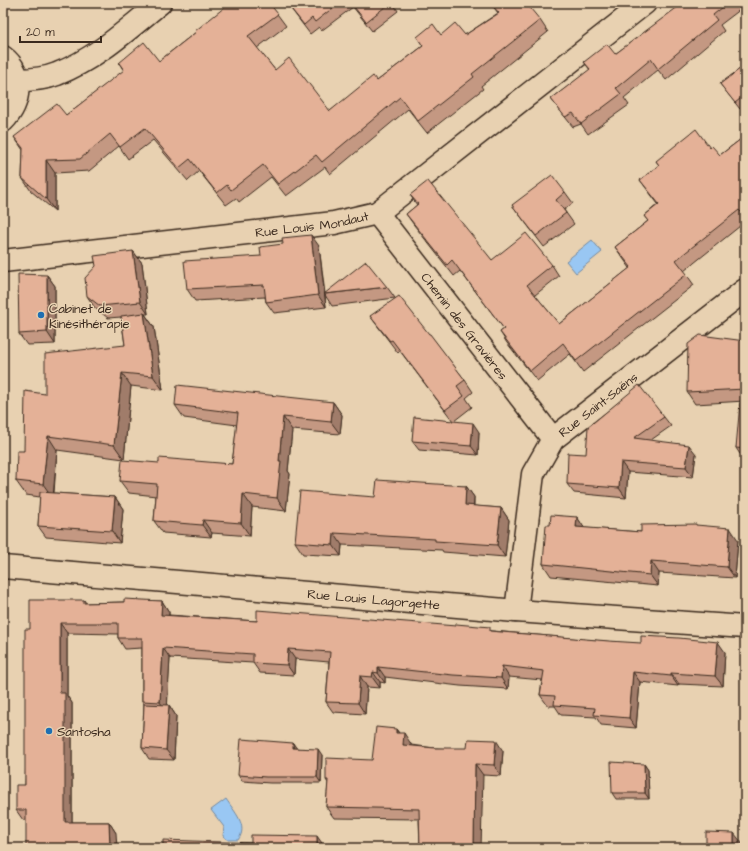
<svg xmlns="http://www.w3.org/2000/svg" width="748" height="851" viewBox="0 0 748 851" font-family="'Architects Daughter',sans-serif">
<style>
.water{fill:#99c7f3;stroke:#73889e}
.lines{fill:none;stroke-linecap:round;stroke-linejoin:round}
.street-casing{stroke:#3b2a1e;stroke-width:25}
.secondary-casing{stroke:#3b2a1e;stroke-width:25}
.street{stroke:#e8d1b1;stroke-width:22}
.secondary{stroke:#e8d1b1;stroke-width:22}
.wall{fill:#c49882;stroke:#3b2a1e}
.shaded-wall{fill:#a07c6a;stroke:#3b2a1e}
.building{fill:#e4b197;stroke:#3b2a1e}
.poi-dot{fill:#1f6fb2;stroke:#e8d1b1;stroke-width:1.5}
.labels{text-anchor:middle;stroke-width:3;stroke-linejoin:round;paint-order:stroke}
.street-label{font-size:13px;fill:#3b2a1e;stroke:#e8d1b1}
.poi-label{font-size:13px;fill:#3b2a1e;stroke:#e8d1b1;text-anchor:start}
</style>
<rect width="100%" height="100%" fill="#e8d1b1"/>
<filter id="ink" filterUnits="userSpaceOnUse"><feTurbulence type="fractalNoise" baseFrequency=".025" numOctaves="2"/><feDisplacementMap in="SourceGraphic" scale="8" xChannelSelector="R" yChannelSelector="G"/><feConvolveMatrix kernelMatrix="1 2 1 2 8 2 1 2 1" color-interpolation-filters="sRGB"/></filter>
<g filter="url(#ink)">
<path class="water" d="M592 240 602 252 576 273 566 261Z
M226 799C234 811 249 826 238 840H228L223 836 224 827 211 810Z"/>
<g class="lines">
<g class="street-casing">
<g id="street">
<path d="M17 80C30 80 45 79 57 74 96 59 128 29 160 3"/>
<path id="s1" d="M377 213 553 439"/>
<path id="s2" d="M3 261 334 223 377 213 645 3"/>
<path id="s3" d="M3 567 516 611 745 627"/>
<path id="s4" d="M516 611 533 474 553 439 745 290"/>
</g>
</g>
<g class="secondary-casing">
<path id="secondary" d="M3 57C25 73 20 104 3 121"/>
</g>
<use href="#street" class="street"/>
<use href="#secondary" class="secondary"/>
</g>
<path class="wall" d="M221 3H269L286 26 257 48 275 70 330 111 377 81 423 46 417 37 441 35H465L498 13 492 5 540 20 548 32 481 86 483 89 427 133 408 109 330 174 325 167 286 196 271 177 239 202 236 198 226 205 199 171 188 181 153 140 128 159 119 146 89 171 55 173V211L31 191 22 178 23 150 14 137 66 115 124 71 119 63 159 61 196 32 225 8Z
M290 3H393L398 11 372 31 353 7 321 31 319 27 310 34 288 5Z
M682 3H745V6L720 25 724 31 666 80 658 70 624 98 629 105 588 134 581 124 573 127 551 99 590 70 584 62 615 54 683 4Z
M745 65V104L740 109 720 84Z
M745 136V222L684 271 694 285 583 372 570 354 537 381 507 343 500 332 504 329 460 271 454 276 414 225 406 214 417 205 410 195 492 260 552 265 559 276 535 295 559 324 630 268 615 247 648 221 644 216 658 204 640 180 659 165 656 161 710 148 720 155Z
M565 192 573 203 564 210 574 224 544 247 512 205Z
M319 246 325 294 387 287 395 298 332 306 325 295 326 307 274 313 266 302 265 297 195 301 187 289 261 256Z
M133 251 142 263 148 314H145L154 327 163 390 131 386 124 459 57 450 54 493 115 497 123 509 120 543 46 537 38 526 40 497 26 495 16 481 24 451 45 394 125 345 121 317 108 318 95 308 87 296Z
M47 275 55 286V344L27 345 19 334Z
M370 316 429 334 465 380 473 392 466 398 472 407 454 421 479 432 478 455 419 450 412 441 453 421 400 351 398 353Z
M745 341V401L695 404 687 392Z
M333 402 342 415 340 434 292 430 288 471 290 474 286 511 252 507 250 536 212 533 211 537 163 533 154 521 156 496 129 493 120 481 159 463 232 464 237 425 184 418 175 405Z
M745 404V454H740L736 448Z
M664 417 671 426 651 440 696 454 693 477 628 472 626 498 574 493 567 484 586 454Z
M466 486 474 497V506L501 508 509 520 505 557 443 552 442 550 342 545 341 556 303 554 295 542 375 497Z
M577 517 584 528 641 532 697 526 738 540 735 578 659 573 658 586 551 576 543 564 550 525Z
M84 600 86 603 162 601 169 612V615L257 621 493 631 725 652 723 686 679 684 678 686 640 682 636 728 601 725 596 717 561 715 555 706H548L540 695 542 680 509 677 508 689 460 686 385 677V683L380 682V688L367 687 365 714 333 712 326 702 329 662 295 659 294 675 260 673 253 663 170 658 167 705H169L176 716 174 760 149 759 142 748 144 704 142 701V648L125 649 118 638V634L67 633V696L72 703V822H109L116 833 23 820 16 810 25 785 30 629Z
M396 729 399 733 411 744V745L435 748 503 751 501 776 483 775 420 848 419 819 334 818 326 807 328 783 326 780 372 760Z
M297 748 322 755 321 783H270L242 781 238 775Z
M644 764 648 770 649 799H616L612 793Z"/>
<path class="shaded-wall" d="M46 160 55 173V211L46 199Z
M311 235 319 246 326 307 318 295Z
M133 251 142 263 148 314 140 302Z
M47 275 55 286V344L47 332Z
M144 313 154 327 163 390 153 376Z
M122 373 131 386 124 459 114 445Z
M333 402 342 415 340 434 331 422Z
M283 417 292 430 288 471 290 474 286 511 277 498 279 461Z
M473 423 479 432 478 455 471 446Z
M48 436 57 450 53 498 43 484Z
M689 445 696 454 693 477 686 467Z
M621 462 628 472 626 498 619 488Z
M466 486 474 497 473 517 465 505Z
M243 494 252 507 250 536 241 523Z
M115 497 123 509 120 543 112 531Z
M501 508 509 520 505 557 497 545Z
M577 517 585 529 576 527Z
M203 520 212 533 211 537 202 525Z
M730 528 738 540 735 578 727 567Z
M334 533 342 545 341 556 333 545Z
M651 561 659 573 658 586 650 575Z
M162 601 169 612 168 625 161 615Z
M60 623 67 633V696L72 703V832L65 822 60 693Z
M718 642 725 652 723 686 715 676Z
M163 648 170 658 167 712 160 702Z
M288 649 295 659 294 675 287 665Z
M502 666 509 677 508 689 501 678Z
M378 667 385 677V683L378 673Z
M373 672 380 682V688L372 677Z
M633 672 640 682 636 728 629 718Z
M671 673 679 684 678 686 671 676Z
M360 676 367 687 365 714 358 703Z
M169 705 176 716 174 760 166 750Z
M396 729 403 739 404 733 411 744 410 755 396 733Z
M496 740 503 751 501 776 494 765Z
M293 743 297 749 293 748Z
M318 749 322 755 321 783 317 777Z
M475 764 483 775 481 848 474 846Z
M644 764 648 770 649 799 645 793Z
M109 822 116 833 117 848H110Z
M734 833 742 843 741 848H734Z
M317 836 324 846V848H317Z"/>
<path class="building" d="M222 3H269L278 14 248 36 275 70 289 58 330 111 373 76 377 81 423 46 417 37 433 24 441 35 455 23 465 35 499 13 492 5 494 3H526L540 20 472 74 474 77 418 121 400 97 322 162 316 155 278 184 263 165 231 190 227 185 217 193 190 159 179 168 145 128 120 147 110 134 80 159 46 160V199L22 178 23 148 14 137 57 104 66 115 124 70 119 63 144 42 159 61 196 32 195 31 225 7Z
M291 3H339L315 22 312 18 304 25 288 5Z
M351 3H390L366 22Z
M683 3H728L713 15 717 20 658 69 651 59 616 88 621 94 581 124 573 113 565 117 551 99 590 69 584 62 607 44 615 54Z
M745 65V95L735 103 720 84Z
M696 129 710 148 712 146 720 155 745 136V212L743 214 739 210 676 260 687 274 576 361 563 343 530 371 500 332 504 329 452 260 447 265 406 214 418 204 410 195 428 181 492 260 526 233 552 265 527 285 559 324 631 267 615 247 648 221 644 216 659 204 640 180 659 165 656 161Z
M552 175 565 192 556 200 566 213 536 236 512 205Z
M311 235 318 295 266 302 264 285 187 289 184 261 261 256 260 247 283 244 282 238Z
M133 251 140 302 100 306 87 296 85 278 96 266 94 256Z
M366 261 387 287 324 294Z
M18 274 47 275V332L19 334Z
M399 296 429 334H430L465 380 457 386 464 396 445 410 392 340 390 341 370 316Z
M144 313 153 376 122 373 114 445 48 436 43 484 16 481 17 451H24L25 391 45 394V354L125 345 121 316Z
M700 335 745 341V389L687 392 688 344Z
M177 385 333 402 331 422 283 417 279 461H281L277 498 243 494 241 523 203 520 202 525 154 521 157 484 120 481 122 460 159 463V458L232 464 238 413 175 405Z
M639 385 664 417 634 438 689 445 686 467 621 462 619 488 567 484 568 453 586 454 588 427Z
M740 403 745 404V449L736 448Z
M414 417 473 423 471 446 412 441Z
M377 480 466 486 465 505 501 508 497 545 435 541V539L334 533 333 545 295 542 300 491 375 497Z
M40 492 115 497 112 531 38 526Z
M551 515 577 517 576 527 641 532V525L696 524V525L730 528 727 567 651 561 650 575 543 564 546 525H550Z
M124 599 162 601 161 615 257 621V610L456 626V624L490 627V631L609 641 641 643V636L679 638 718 642 715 676 671 673V676L633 672 629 718 594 715 595 708 554 705 555 696 540 695 544 671 502 666 501 678 453 675 378 667V673L373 672 372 677 360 676 358 703 326 702 330 652 288 649 287 665 253 663V654L163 648 160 702 142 701V638H118V623H60V693H65V822H109L110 848H26V810H16V785H25V629H30V600H84V603L124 602Z
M144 704 169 705 166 750 142 748Z
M376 727 396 729V733H404L403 745 435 748H467L468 739 496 740 494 765 475 764 474 846 550 847V848H420L419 809 326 807 328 780H326V758L372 760Z
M241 739 293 743V748L318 749 317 777H266L238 775Z
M611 762 644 764 645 793H612Z
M706 832 734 833V848H613V845H706Z
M251 835 317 836V848H163V840L251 843Z"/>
</g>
<g class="poi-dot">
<circle cx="41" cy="315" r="4"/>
<circle cx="49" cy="731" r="4"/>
</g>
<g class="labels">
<g class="street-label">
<text dy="5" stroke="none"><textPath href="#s2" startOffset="311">Rue Louis Mondaut</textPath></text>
<text dy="5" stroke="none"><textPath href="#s1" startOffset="143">Chemin des Gravières</textPath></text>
<text dy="5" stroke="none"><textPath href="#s4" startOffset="235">Rue Saint-Saëns</textPath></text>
<text dy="5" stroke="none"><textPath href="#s3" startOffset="372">Rue Louis Lagorgette</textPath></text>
</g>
<g class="poi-label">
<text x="49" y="313">Cabinet de<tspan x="49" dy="15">Kinésithérapie</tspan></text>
<text x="57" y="736">Santosha</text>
</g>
</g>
<rect width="748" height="851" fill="none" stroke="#e8d1b1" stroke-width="16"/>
<rect x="8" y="8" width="732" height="835" fill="none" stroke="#3b2a1e" stroke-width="1.5" filter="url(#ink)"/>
<path d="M20 36v6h81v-6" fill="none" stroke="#3b2a1e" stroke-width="2"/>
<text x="26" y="36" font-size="12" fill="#3b2a1e" stroke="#e8d1b1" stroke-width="3" paint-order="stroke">20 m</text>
</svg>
